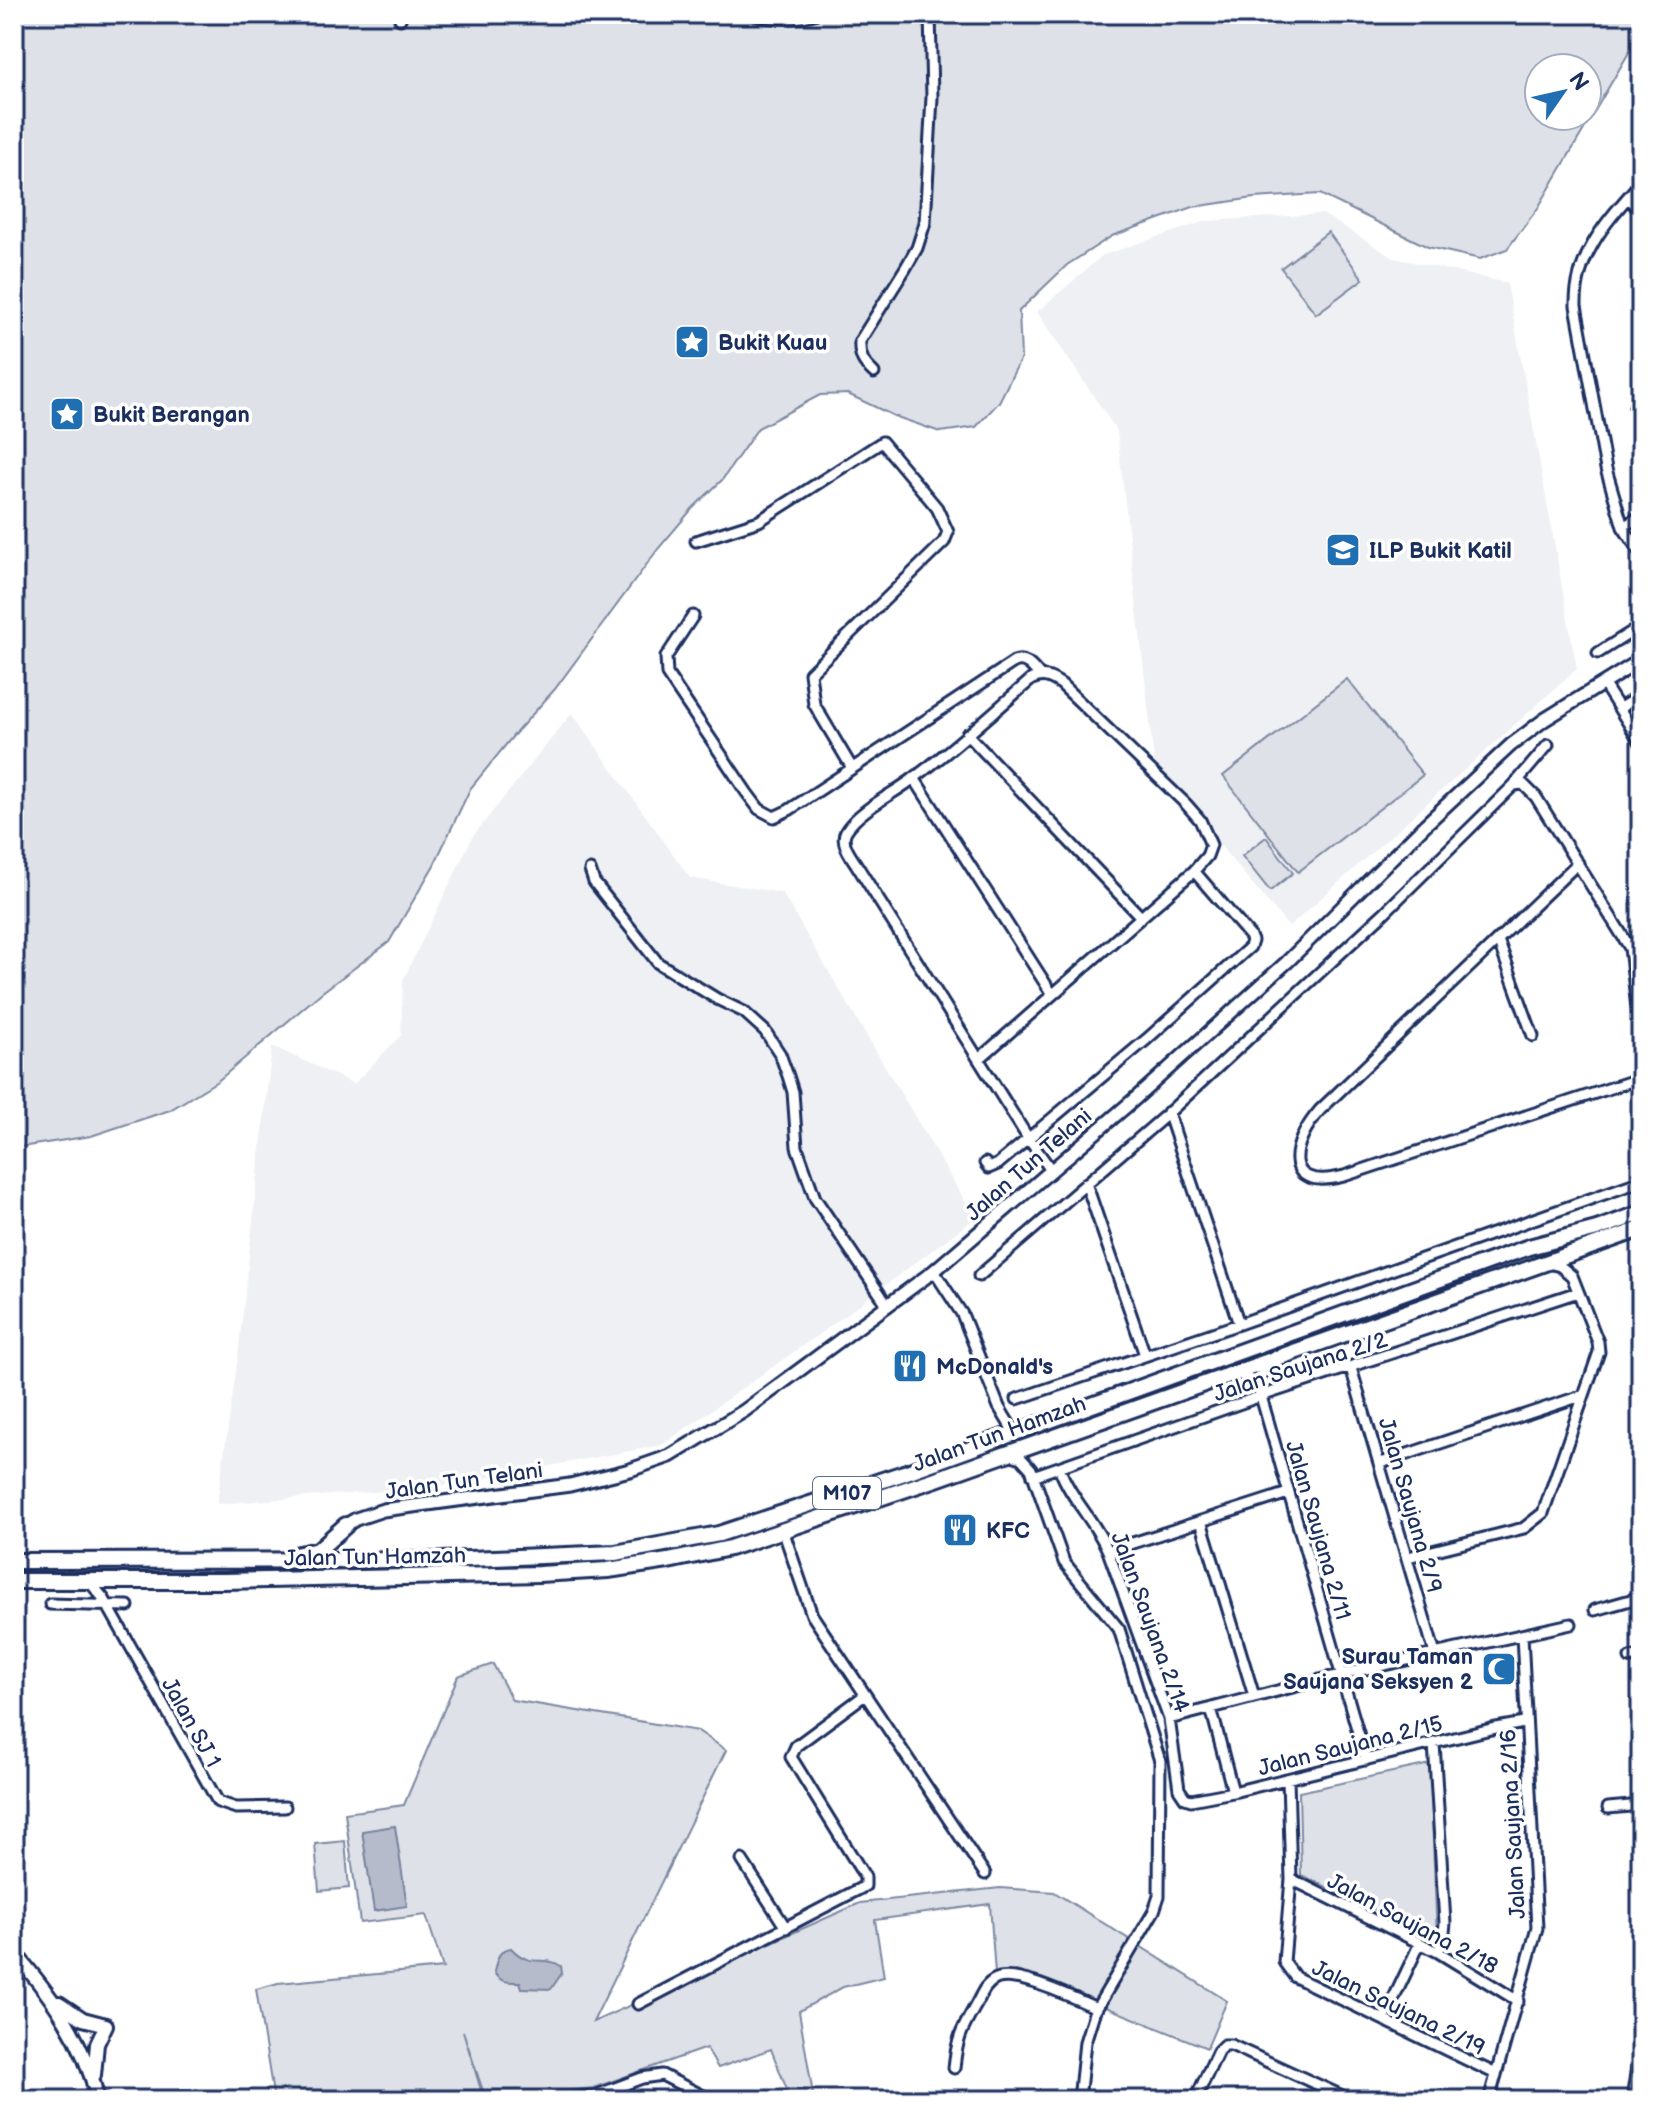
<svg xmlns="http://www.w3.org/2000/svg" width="1655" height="2114" viewBox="0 0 1655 2114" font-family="'Balsamiq Sans',sans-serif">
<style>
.built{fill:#eff0f4}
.green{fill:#dee1e7;stroke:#7c88a2;stroke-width:2;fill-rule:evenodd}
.water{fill:#b5bbca;stroke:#77839f;stroke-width:2}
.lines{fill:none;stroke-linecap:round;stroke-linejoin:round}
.minor-casing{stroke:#1b2f5e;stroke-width:15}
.tertiary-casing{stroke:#1b2f5e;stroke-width:17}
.secondary-casing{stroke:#1b2f5e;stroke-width:18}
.primary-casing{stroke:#1b2f5e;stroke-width:20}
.minor{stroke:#fff;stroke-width:9}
.tertiary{stroke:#fff;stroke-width:11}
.secondary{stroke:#fff;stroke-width:12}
.primary{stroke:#fff;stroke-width:14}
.labels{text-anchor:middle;stroke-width:7;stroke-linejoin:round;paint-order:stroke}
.shield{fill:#fff;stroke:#5f6d8e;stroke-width:2}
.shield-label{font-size:20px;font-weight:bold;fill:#1b2f5e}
.poi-label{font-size:22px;font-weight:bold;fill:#1b2f5e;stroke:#fff;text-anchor:start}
.street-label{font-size:22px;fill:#1b2f5e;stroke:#fff}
</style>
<rect width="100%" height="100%" fill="#fff"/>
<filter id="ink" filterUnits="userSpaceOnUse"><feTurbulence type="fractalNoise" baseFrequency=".0125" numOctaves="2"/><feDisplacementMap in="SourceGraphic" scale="16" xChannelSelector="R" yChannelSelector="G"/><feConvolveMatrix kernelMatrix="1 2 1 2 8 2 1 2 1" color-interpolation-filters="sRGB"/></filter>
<g filter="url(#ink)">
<path class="built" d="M1323 214 1394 258 1507 283 1577 669 1289 927 1155 769 1117 431 1037 312 1103 255 1206 221Z
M572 713 690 878 782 893 975 1218 832 1325 662 1445 436 1487 217 1504 238 1357 272 1046 354 1084 401 1035 403 980 473 836Z"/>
<path class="green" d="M14 14H1641V32L1538 208 1507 249 1480 259 1428 247 1320 194 1254 198 1193 207 1112 236 1067 265 1019 311 1021 358 999 402 976 427 940 432 894 416 848 394 820 395 758 428 722 480 692 509 658 549 555 689 513 736 470 789 434 865 389 942 321 993 219 1080 170 1110 91 1136 14 1148ZM1539 68H1587V116H1539Z
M1328 232 1363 279 1316 314 1281 268Z
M1347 679 1423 775 1298 872 1223 776Z
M1266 837 1293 873 1270 891 1242 856Z
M493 1664 512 1700 698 1731 726 1750 593 2022 860 1903 1000 1888 1054 1892 1227 2001 1207 2048 1017 1971 995 1974 990 1904 875 1920 884 1977 843 1987 799 2011 814 2100H791L771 2049 718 2068 706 2048 593 2088 486 2100 463 2031 484 2100H274L256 1989 278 1983 443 1968 426 1915 360 1923 345 1813 404 1805 458 1676Z
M1430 1764 1437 1939 1301 1875 1299 1792Z
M345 1841 349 1888 319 1891 315 1844Z"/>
<path class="water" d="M395 1826 407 1906 374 1911 362 1831Z
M511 1948C532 1970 542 1954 561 1966L562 1973 551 1989 522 1988 520 1982C509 1982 499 1983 494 1972 497 1961 497 1950 511 1948Z"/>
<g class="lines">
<g class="minor-casing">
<path id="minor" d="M750 14C772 19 793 21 814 14
M400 19 401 14
M1641 182C1608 220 1575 254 1576 306L1606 469 1623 527 1641 554
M1628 198 1641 212
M874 373C863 363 859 356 860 341L905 269 917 248 925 223 932 97 930 14
M1635 407 1641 403
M1623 527 1641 516
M696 541 759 521 882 442 937 508 948 532 944 542 810 673 814 704 852 768
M693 616 666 657 667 674 747 793 759 809 774 817 789 810 1014 662C1026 657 1033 668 1040 676
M1598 653 1641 626
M1603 683 1641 743
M1620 708 1641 695
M967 734 1141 917
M914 778 1052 994
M1514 785 1548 745
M1578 863 1320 1110C1290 1144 1281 1192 1344 1176L1641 1078
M590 870 594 882 658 963 717 999 744 1012 765 1031 780 1054 788 1076 793 1092 797 1147 815 1198 888 1306
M1498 940 1533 1036
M979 1059 1194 871 1207 856 1211 845 1200 820 1186 804 1061 684C1050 677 1044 674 1032 679 993 712 955 748 914 778 895 793 859 810 846 831 840 842 850 855 856 864L1028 1138 1051 1170
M1168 1112 1239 1324
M985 1163 989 1168 998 1164 1147 1039 1250 947 1252 941 1250 936 1194 871
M1086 1183 1145 1355
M934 1271 962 1314 999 1407 1014 1432
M979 1276 1165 1116 1385 912 1514 785 1523 784 1536 797 1630 948 1641 1042
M1351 1368 1435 1654
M1235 1373 1247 1378 1258 1386 1366 1760
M1258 1386 1259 1379 1270 1361
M1017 1399 1239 1324 1641 1181
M1009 1454 1021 1458 1031 1469 1064 1562 1119 1629 1160 1761 1159 1896 1154 1911 1094 2013 1085 2042 1079 2100
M1381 1463 1584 1395
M1059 1467C1070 1498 1095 1521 1108 1551L1169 1719 1179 1789 1185 1798 1191 1800 1233 1792 1491 1729 1524 1723
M1033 1476 1261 1396 1578 1292
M1201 1521 1254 1696
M783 1530 812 1615 985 1874
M1108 1551 1288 1493
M1408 1557 1524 1528 1543 1513 1599 1352 1598 1342 1572 1276 1560 1266 1548 1263
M89 1581 104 1599 218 1802 236 1808 285 1807
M50 1604 128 1606
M1595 1610 1641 1597
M1630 1658 1641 1656
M1211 1708 1233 1792
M1169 1719 1343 1674 1571 1624
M1434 1743 1445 1923 1443 1942 1438 1952
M1288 1779 1291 1879 1284 1962 1295 1977 1496 2074
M1608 1808 1641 1805
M742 1860 786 1928
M1291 1879 1438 1952 1518 2001
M638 2004 865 1886V1877L791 1757 796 1746 865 1695
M1384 2019 1420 1943
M954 2068C957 2037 962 2030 977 2003 982 1994 985 1984 996 1979 1017 1970 1075 1999 1097 2008
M562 2100 594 2096 642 2078 662 2075 711 2100
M1195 2100 1218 2051 1224 2045H1231L1351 2100
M1489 2100 1537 1928 1522 1635
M1632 2100 1641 2039"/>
</g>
<g class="tertiary-casing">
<path id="tertiary" d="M346 1525 356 1519 383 1510 570 1485 630 1470 670 1456 744 1411 934 1271 1137 1097 1287 962 1426 824 1511 745 1544 720 1641 660"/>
</g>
<g class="secondary-casing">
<path id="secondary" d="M14 1952C53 1998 84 2040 98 2100
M59 2003 83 2019 106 2025 97 2044 94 2075"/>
</g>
<g class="primary-casing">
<path id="primary" d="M295 1555 318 1550 346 1525
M14 1561 443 1560 615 1553 719 1534 904 1473 1529 1247 1597 1229 1641 1213
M14 1581H225L539 1574 608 1570 668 1561 730 1548 936 1479 1641 1229"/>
</g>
<use href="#minor" class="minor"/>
<use href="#tertiary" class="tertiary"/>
<use href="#secondary" class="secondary"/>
<use href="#primary" class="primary"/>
</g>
</g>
<defs>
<g id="sight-square" transform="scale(1.8)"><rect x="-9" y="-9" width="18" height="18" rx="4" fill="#1f6fb2" stroke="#fff"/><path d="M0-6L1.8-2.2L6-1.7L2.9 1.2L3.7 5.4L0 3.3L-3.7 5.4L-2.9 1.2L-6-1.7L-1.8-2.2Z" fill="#fff"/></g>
<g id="university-square" transform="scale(1.8)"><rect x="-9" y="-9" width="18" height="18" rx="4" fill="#1f6fb2" stroke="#fff"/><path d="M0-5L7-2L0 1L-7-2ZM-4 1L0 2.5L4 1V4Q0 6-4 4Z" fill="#fff"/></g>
<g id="restaurant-square" transform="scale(1.8)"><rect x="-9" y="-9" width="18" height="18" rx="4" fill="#1f6fb2" stroke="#fff"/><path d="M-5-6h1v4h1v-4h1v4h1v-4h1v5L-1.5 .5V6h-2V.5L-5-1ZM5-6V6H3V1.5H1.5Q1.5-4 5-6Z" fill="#fff"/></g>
<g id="mosque-square" transform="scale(1.8)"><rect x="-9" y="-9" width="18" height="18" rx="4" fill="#1f6fb2" stroke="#fff"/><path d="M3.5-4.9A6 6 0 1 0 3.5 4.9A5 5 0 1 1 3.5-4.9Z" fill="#fff"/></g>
</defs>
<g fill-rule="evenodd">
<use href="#sight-square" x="692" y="342"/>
<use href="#sight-square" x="67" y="414"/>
<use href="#university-square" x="1343" y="550"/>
<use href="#restaurant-square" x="910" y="1366"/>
<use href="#restaurant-square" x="960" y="1530"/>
<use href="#mosque-square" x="1499" y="1669"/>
</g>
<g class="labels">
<rect class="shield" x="813" y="1477" width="68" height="32" rx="6"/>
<g class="shield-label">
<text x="847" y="1500">M107</text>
</g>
<g class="poi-label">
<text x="718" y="350">Bukit Kuau</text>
<text x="93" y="422">Bukit Berangan</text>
<text x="1369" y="558">ILP Bukit Katil</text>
<text x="936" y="1374">McDonald's</text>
<text x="986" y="1538">KFC</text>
<text x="1473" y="1664" text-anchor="end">Surau Taman<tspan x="1473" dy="25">Saujana Seksyen 2</tspan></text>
</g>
<g class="street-label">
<text transform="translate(1028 1164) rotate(-41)" y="8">Jalan Tun Telani</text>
<text transform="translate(1300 1366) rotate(-18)" y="8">Jalan Saujana 2/2</text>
<text transform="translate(999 1433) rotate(-20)" y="8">Jalan Tun Hamzah</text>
<text transform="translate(464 1480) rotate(-8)" y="8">Jalan Tun Telani</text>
<text transform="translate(1411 1505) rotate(74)" y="8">Jalan Saujana 2/9</text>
<text transform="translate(1319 1530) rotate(74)" y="8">Jalan Saujana 2/11</text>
<text transform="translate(375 1556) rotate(-1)" y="8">Jalan Tun Hamzah</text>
<text transform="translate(1151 1622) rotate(70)" y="8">Jalan Saujana 2/14</text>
<text transform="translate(192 1722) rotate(61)" y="8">Jalan SJ 1</text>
<text transform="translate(1350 1745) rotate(-14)" y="8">Jalan Saujana 2/15</text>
<text transform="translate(1512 1824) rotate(-93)" y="8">Jalan Saujana 2/16</text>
<text transform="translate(1413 1923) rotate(28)" y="8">Jalan Saujana 2/18</text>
<text transform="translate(1399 2007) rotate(26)" y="8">Jalan Saujana 2/19</text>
</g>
</g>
<rect width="1655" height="2114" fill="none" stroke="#fff" stroke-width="48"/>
<rect x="24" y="24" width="1607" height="2066" fill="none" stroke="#1b2f5e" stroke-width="3" filter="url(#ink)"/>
<g transform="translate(1563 92) rotate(56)"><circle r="38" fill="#ffffff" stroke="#a4acbf" stroke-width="2"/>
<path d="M0-6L14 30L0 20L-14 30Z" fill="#1f6fb2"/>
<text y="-12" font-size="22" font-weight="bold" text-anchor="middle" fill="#1b2f5e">N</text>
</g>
</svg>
